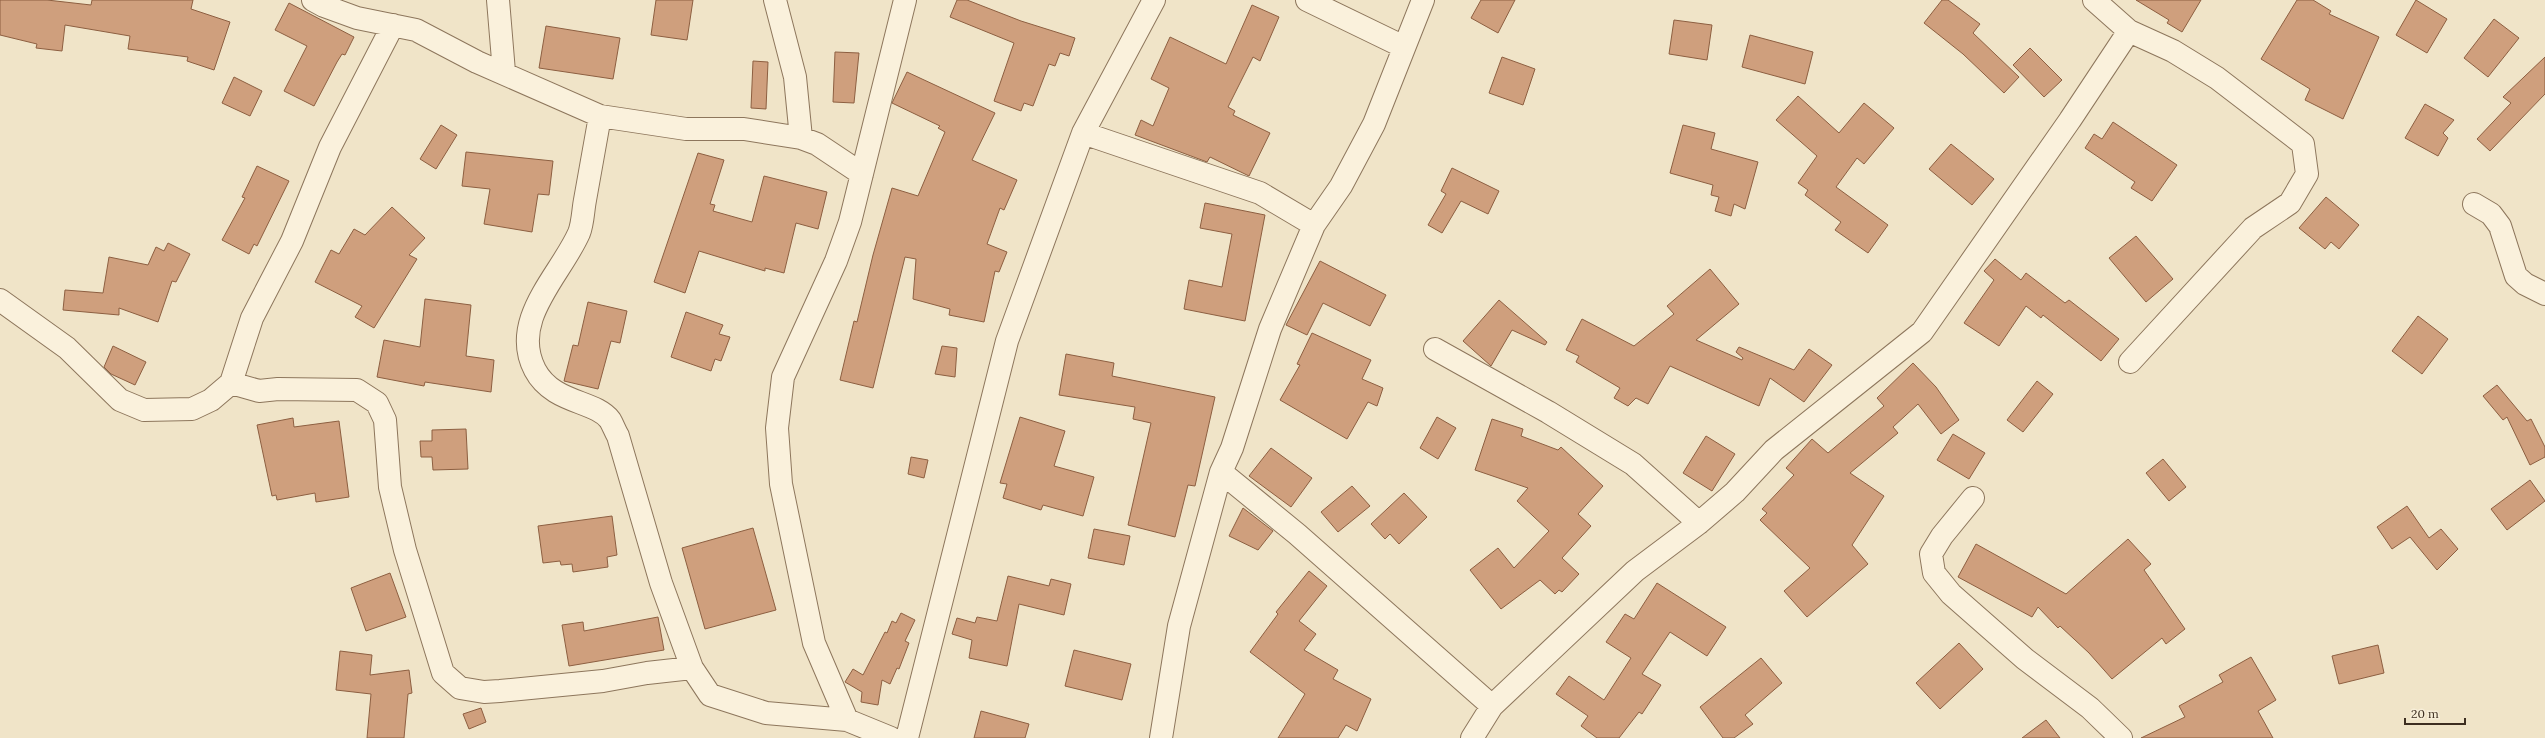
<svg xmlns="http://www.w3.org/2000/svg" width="2545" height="738" viewBox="0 0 2545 738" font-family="Lora,serif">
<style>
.building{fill:#cf9f7d;stroke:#8d5f41}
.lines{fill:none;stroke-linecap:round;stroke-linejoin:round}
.minor-casing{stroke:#8d765c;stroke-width:24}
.minor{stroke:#faf1dc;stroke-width:22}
</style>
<rect width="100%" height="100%" fill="#f0e4c8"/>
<path class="building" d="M0 0H47L91 5 92 0H193L191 9 230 22 214 70 187 61 188 57 128 49 130 36 65 25 62 51 36 48 37 44 0 35Z
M656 0H693L687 40 651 35Z
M957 0H967L1021 21 1075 38 1069 56 1060 53 1055 66 1049 64 1033 106 1024 103 1021 111 994 101 1014 43 950 17Z
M1481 0H1515L1498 33 1471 18Z
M1942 0H1948L1980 24 1973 33 2019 77 2004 93 1963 54 1924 23Z
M2136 0H2201L2182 32 2167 23 2169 20Z
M2297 0H2313L2331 11 2329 14 2379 37 2343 119 2305 100 2310 89 2261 59Z
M2416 0 2447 19 2427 53 2396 35Z
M289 3 354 37 345 55 342 54 337 62 314 106 284 91 307 46 275 30Z
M1252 5 1279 17 1260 61 1253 57 1228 107 1235 111 1233 115 1270 133 1249 176 1210 157 1207 162 1135 135 1141 120 1153 126 1169 88 1151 79 1170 37 1226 64Z
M2494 19 2519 38 2488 77 2464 58Z
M1674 20 1712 25 1707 60 1669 54Z
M546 26 620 38 613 79 539 68Z
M1750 35 1813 52 1805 84 1742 67Z
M2030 48 2062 80 2044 97 2013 65Z
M835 52 859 53 854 103 833 102Z
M1502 57 1535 69 1523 105 1489 93Z
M2545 57V94L2490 151 2477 139 2511 103 2503 97Z
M753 61 768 62 766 109 751 108Z
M907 72 995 113 972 160 1017 180 1004 210 1000 208 987 244 1007 252 999 272 995 271 984 322 949 315 950 309 913 299 916 259 905 257 873 388 840 380 854 321 857 322 873 255 892 188 918 196 945 132 938 128 940 126 892 103Z
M234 77 262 91 250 116 222 103Z
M1798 96 1839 133 1864 103 1894 128 1864 164 1857 158 1836 187 1888 225 1868 253 1835 230 1841 222 1805 195 1808 190 1798 183 1817 156 1776 120Z
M2425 104 2454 120 2443 133 2448 138 2438 156 2405 138Z
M2113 122 2177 165 2152 201 2131 188 2135 182 2085 148 2094 134 2102 139Z
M441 125 457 135 436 169 420 159Z
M1683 125 1715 133 1711 149 1758 162 1745 209 1734 204 1731 216 1715 211 1719 197 1711 195 1713 185 1670 173Z
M1951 144 1994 179 1972 205 1929 169Z
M466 152 553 161 549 195 538 194 532 232 484 224 490 189 462 186Z
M698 153 724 160 710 204 715 205 713 211 752 222 764 176 827 192 818 229 796 223 784 273 765 268V271L699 251 685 293 654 282Z
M257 166 289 181 257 246 254 244 249 254 222 240 245 198 242 197Z
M1452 168 1499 191 1488 214 1461 201 1442 233 1428 225 1446 194 1441 191Z
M2326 197 2359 225 2339 249 2331 242 2325 249 2299 228Z
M1205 203 1265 215 1245 321 1184 309 1189 280 1222 287 1232 234 1200 228Z
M392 207 425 238 409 255 417 259 374 328 355 317 362 306 315 282 331 250 339 254 354 229 365 235Z
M2136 236 2173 279 2146 302 2109 258Z
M168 243 190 254 176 282 172 281 158 322 119 308V315L63 310 65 290 103 293 109 257 148 265 156 247 164 251Z
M1995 259 2021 280 2026 273 2065 303 2069 300 2119 339 2101 361 2043 315 2041 318 2026 306 1999 346 1964 323 1994 280 1984 271Z
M1320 261 1386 295 1370 326 1323 303 1307 335 1286 325Z
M1710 269 1739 304 1696 340 1742 360 1743 358 1736 352 1739 347 1794 370 1809 349 1832 365 1804 402 1770 378 1759 406 1670 366 1648 404 1636 398 1628 406 1614 398 1620 388 1576 362 1579 356 1566 350 1582 319 1634 346 1674 314 1667 306Z
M425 299 471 305 466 356 494 360 491 392 425 382 424 386 377 377 384 340 420 347Z
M1499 300 1547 342 1545 345 1512 330 1491 366 1463 341Z
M588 302 627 311 620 343 611 341 598 389 564 381 573 345 578 346Z
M686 312 723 325 719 334 730 337 721 361 715 359 711 371 671 357Z
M2418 316 2448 339 2422 374 2392 351Z
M1312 333 1371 360 1362 379 1383 388 1377 406 1368 402 1347 439 1280 400 1300 365 1297 364Z
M113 346 146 362 135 385 111 374 104 367Z
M942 346 957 348 955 377 935 374Z
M1066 354 1114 363 1112 376 1215 397 1195 486 1188 485 1175 537 1128 525 1151 423 1133 419 1135 407 1059 395Z
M1913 363 1936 387 1959 420 1941 434 1918 404 1893 427 1898 433 1850 473 1884 496 1852 545 1868 564 1807 617 1784 591 1810 568 1760 520 1767 513 1762 509 1794 475 1786 468 1812 439 1828 453 1884 406 1877 398Z
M2037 381 2053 394 2023 432 2007 420Z
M2497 385 2527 421 2531 419 2545 447V457L2530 465 2507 417 2503 420 2483 396Z
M1020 417 1065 431 1054 466 1094 477 1083 516 1043 505 1041 510 1003 498 1007 484 1000 483Z
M1437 417 1456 428 1438 459 1420 448Z
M293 418 294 427 339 421 349 497 316 502 315 493 277 500 276 495 272 496 257 425Z
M1492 419 1523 429 1521 436 1558 450 1561 447 1603 486 1578 514 1591 526 1562 558 1579 574 1562 592 1559 590 1555 594 1540 580 1501 609 1470 570 1498 548 1514 568 1549 531 1517 501 1528 488 1475 470Z
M466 429 468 469 433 470 432 457H421L420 441H432V430Z
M1953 434 1985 453 1969 479 1937 460Z
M1706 436 1735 454 1712 491 1683 473Z
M1271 448 1312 478 1291 507 1249 476Z
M911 457 928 460 924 478 908 474Z
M2163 459 2186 487 2169 501 2146 473Z
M2530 480 2545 501 2507 530 2491 509Z
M1352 486 1370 506 1338 532 1321 512Z
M1404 493 1427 517 1399 544 1390 534 1385 539 1371 524Z
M2407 506 2429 538 2441 529 2458 549 2437 570 2410 537 2392 549 2377 527Z
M1243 508 1273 531 1258 550 1229 536Z
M612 516 617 555 607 557 608 567 573 572 572 564 561 565 560 561 543 563 538 526Z
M753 528 776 610 705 629 682 548Z
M1094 529 1130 536 1124 565 1088 558Z
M2128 539 2151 564 2144 570 2185 629 2166 644 2162 638 2112 679 2089 653 2060 626 2058 628 2038 607 2032 617 1958 577 1976 544 2066 594Z
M1309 571 1327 586 1299 621 1316 634 1304 650 1338 670 1333 679 1371 699 1357 731 1346 725 1338 738H1278L1305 694 1250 652 1278 614 1276 612Z
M390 573 406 617 366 631 351 588Z
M1008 576 1049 586 1051 579 1071 584 1064 615 1019 604 1007 666 969 658 972 640 952 634 957 618 975 623 977 617 997 621Z
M1657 583 1726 627 1707 656 1670 632 1642 674 1661 685 1642 714 1639 712 1619 738H1597L1581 726 1588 716 1556 694 1569 676 1604 700 1631 658 1606 642 1625 614 1634 619Z
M901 613 915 620 905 641 909 643 899 669 897 668 890 684 882 680 878 705 861 702 862 692 845 682 853 669 863 675 885 632 887 633 892 621 896 623Z
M658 617 664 650 569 666 562 625 583 622 584 631Z
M1959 643 1983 669 1940 709 1916 683Z
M2378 645 2384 673 2339 684 2332 656Z
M1074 650 1131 664 1122 700 1065 686Z
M340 651 372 655 370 675 409 670 412 693 408 694 404 738H367L371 694 336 690Z
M2251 657 2276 700 2258 711 2273 738H2141L2185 717 2179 706 2223 682 2219 675Z
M1761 658 1782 683 1745 715 1753 724 1734 738H1723L1700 707Z
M481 708 486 722 469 729 463 714Z
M981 711 1029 724 1025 738H974Z
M2046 720 2060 738H2022Z"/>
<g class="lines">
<g class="minor-casing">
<path id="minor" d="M313 0 324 6 357 18 416 30 477 62 600 116 686 129H744L801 138 817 144 862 174
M498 0 504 72
M775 0 795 77 801 138
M1307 0 1404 47
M2094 0 2129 31 2173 51 2217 78 2303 144 2307 174 2290 203 2253 228 2130 362
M600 116C595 144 590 172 585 200 583 210 583 223 579 233 560 276 509 320 535 370 553 404 595 400 610 420 613 425 615 431 618 436L661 583 692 668 710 695 766 713 847 720 891 738
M1083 133 1260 193 1314 225 1270 329 1232 448 1221 472 1179 626 1161 738
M2474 204 2491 214 2500 226 2516 276 2525 284 2545 294
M1314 225 1341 186 1374 124 1423 0
M0 300 67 348 120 400 144 410 192 409 211 400 231 383 259 391 278 389 357 390 377 403 385 420 390 487 405 550 443 673 460 688 484 692 500 691 603 681 647 673 692 668
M1435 349 1548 412 1633 464 1699 523
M231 383 252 318 292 241 330 147 393 25
M1221 472 1297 534 1492 706
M1973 498 1942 536 1931 554 1934 573 1951 594 2025 659 2090 708 2121 738
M847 720 814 643 781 484 777 428 783 377 836 261 850 222 905 0
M907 738 1007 341 1083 133 1154 0
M1472 738 1492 706 1635 571 1699 523 1735 492 1774 450 1922 332 2070 120 2129 31"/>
</g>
<use href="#minor" class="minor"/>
</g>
<path d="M2405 718v6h60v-6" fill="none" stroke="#3d2e20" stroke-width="2"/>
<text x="2411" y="718" font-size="12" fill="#3d2e20" stroke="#f7eed8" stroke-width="3" paint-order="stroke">20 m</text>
</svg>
